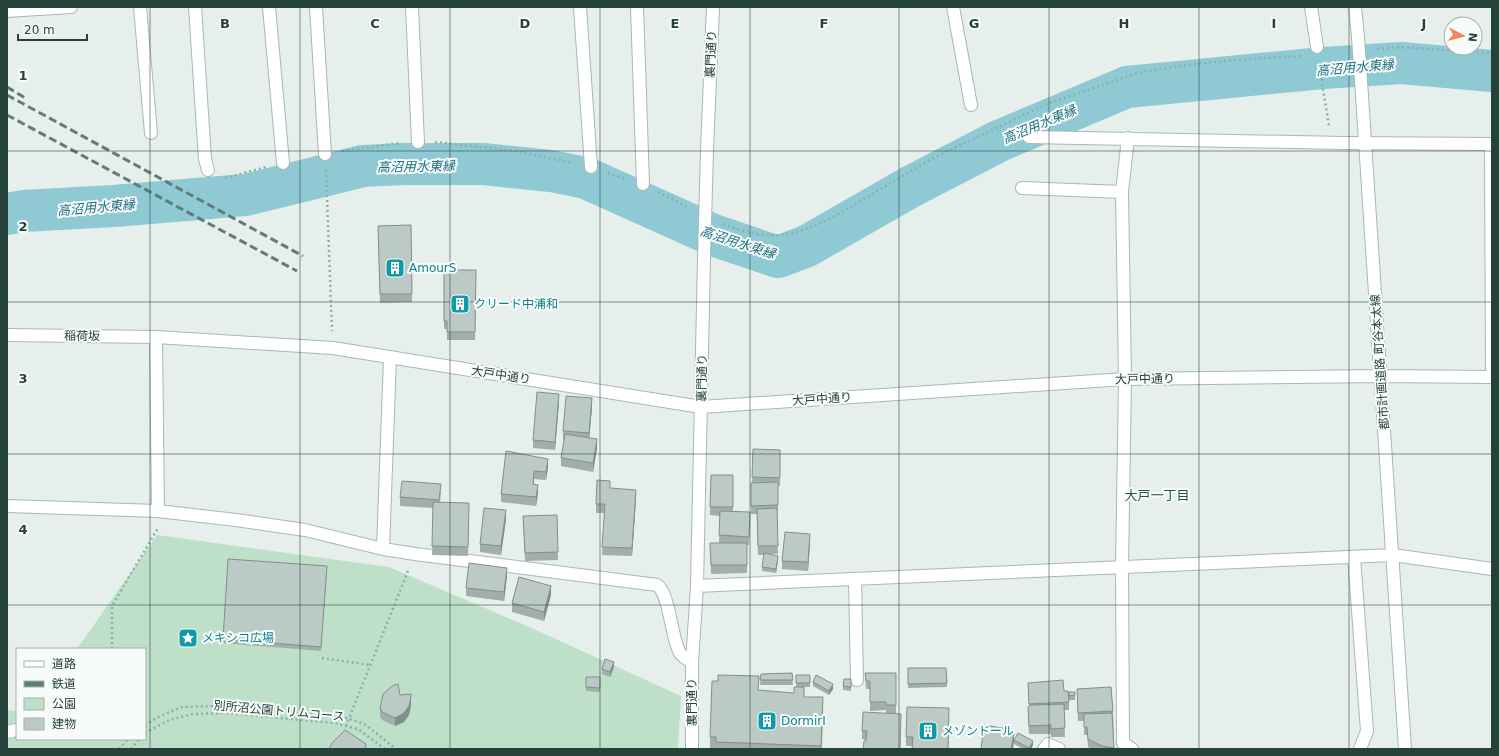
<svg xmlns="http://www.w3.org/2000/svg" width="1499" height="756" viewBox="0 0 1499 756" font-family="'DejaVu Sans','Noto Sans JP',sans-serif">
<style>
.green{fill:#bfe0c8}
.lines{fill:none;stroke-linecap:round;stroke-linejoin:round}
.river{stroke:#8ec9d4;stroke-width:42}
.minor-casing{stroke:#a8b8b2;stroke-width:14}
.path{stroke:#86b3a5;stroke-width:2.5;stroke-dasharray:2 3;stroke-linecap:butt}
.minor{stroke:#fff;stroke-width:12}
.rail{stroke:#5f7d75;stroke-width:3;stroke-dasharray:8 4;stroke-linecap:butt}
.minor-bridge-casing{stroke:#a8b8b2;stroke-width:14;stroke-linecap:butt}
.minor-bridge{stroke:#fff;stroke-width:12}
.wall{fill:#a1aea9}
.shaded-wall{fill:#838d89}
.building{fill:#bbcac4;stroke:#838d89}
.grid{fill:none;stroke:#24423a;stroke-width:1;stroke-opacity:0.55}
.labels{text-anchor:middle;stroke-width:4;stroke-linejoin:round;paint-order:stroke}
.street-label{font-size:12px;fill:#24423a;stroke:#f7fbf9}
.culture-label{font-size:12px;fill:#0d838f;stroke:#f7fbf9;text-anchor:start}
.water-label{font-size:13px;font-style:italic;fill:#1c6f80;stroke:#f7fbf9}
.neighbourhood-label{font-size:13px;fill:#1f5548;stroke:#f7fbf9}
.grid-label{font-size:13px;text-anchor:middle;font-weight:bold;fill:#24423a;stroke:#f7fbf9;stroke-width:4;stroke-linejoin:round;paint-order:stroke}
</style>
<rect width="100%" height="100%" fill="#e6efeb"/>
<path class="green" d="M157 535 389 567 536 630 681 696 678 749H7V710L17 711V739H145V649H77Z"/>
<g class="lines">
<path class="river" d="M7 214 24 211 114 206 245 195 363 166 403 164H483L551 171 586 178 713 235 778 257 807 246 910 187 999 141 1127 87 1323 68 1401 63 1492 71"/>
<g class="minor-casing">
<path id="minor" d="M140 7 151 133
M195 7 205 159 208 170
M269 7 283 163
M316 7 325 154
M412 7 418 142
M580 7 591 167
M637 7 643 184
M953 7 971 105
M1311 7 1317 47
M1355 7 1358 37
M7 11 71 7
M1361 81 1405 749
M1029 137 1344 143 1492 144
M1128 138 1122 192 1125 379 1122 567 1123 743 1132 749
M1491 144 1492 377
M707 150 713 7
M1022 188 1122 192
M7 335 156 337 333 348 701 407 1125 379 1381 376 1492 377
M156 337 158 511
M7 506 158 511 236 520 305 530 383 549 415 554 657 585C670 594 671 638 680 653 683 657 689 660 692 663
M383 549 390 358
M1354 557 1367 731 1360 749
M855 579 857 680
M697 586 1393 555 1492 569
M7 732 17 730
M692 749V663L697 586 704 258
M1044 749 1048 744 1059 749"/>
</g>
<path class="path" d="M1377 49 1399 47 1492 53
M1319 64 1329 126
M435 142 516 151 572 163
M342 151 400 143
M326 170 332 331
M608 173 626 179
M225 178 266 167
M658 192 688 207
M723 224C770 242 791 238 835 216L933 158 1049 103 1138 73C1192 62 1248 59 1302 56
M112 649V606L158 528
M322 658 370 665
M145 725 160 716 182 707 216 706 302 713 348 718 366 725 396 749
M346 726 408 571
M145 733 169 720 193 714 226 713 334 723 358 729 385 749
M119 749 128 739
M131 749 139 739"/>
<use href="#minor" class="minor"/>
<path class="rail" d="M7 87 27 99
M7 95 303 256
M7 115 297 271"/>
<g class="minor-bridge-casing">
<path id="minor-bridge" d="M1358 37 1361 81
M704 258 707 150"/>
</g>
<use href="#minor-bridge" class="minor-bridge"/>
</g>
<path class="wall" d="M411 225 412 302 380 303 378 226Z
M444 270H476L475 340H447V329H444Z
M559 402 555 450 533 448V440Z
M592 407 589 438 597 448 593 472 561 466V458L564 440 563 439V431Z
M753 449 780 450V486H778V513H777L778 554H770L778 560 776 573 762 571V567L764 555H758L757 514H751V492L752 483Z
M506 451 548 467 546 480 534 479V484L538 493 536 506 501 502V494Z
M711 475H733V511L750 521 749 545H747V573L711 574 710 543H719L720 516 710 515Z
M610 488 636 499 632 556 602 555 605 513H596V504Z
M441 492 440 503H469L468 556 432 555 433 508 400 506V497Z
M523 516 558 552V560L525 561Z
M506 519 501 555 480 552V544Z
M810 543 808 571 782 569V561Z
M327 570 321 651 223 643V639Z
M507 576 504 601 466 596V588Z
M551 595 544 621 512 612V603Z
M614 667 610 677 602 674V669Z
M908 668H946L947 687 908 688Z
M792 673 793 685H760L761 674Z
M865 673H896V713L866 741V740L862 739V731L886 713V710L870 711V689H866Z
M796 675H810V687H796Z
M586 677H600V692L586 691Z
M813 682 833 689 829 695 813 686Z
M1028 683 1069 692H1075V700H1069V697V710H1064L1065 737H1051V734H1029L1028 715V707L1029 706Z
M851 684V691L843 690V686Z
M1077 689 1113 711 1114 749H1092L1088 747 1087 735H1084V721H1078Z
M759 690 804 697 823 710 822 749H710V737Z
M400 695 411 705 409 715 404 722 395 726 382 720 380 716V708Z
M949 717 948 749H912V746H906V737Z
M1014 740 1033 745 1031 749H1023L1014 744Z"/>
<path class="shaded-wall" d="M559 394V402L555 450V442Z
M592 398V407L589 442V433Z
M597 439V448L593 472V463Z
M548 459V467L546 480V472Z
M534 471V479L533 492V484Z
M538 485V493L536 506V497Z
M636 490V499L632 556V548Z
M506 510V519L501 555V546Z
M810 534V543L808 571V562Z
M778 556V560L776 573V569Z
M507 568V576L504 601V592Z
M551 586V595L544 621V612Z
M614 662V667L610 677V672Z
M833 684V689L829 695V691Z
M411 697V705L409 715 404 722 395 726V718Z
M823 697V710L821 749Z
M1014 733V742L1013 749H1011Z
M1033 741V745L1031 749H1029Z"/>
<path class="building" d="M411 225 412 294H380L378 226Z
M444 270H476L475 332H447V321H444Z
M537 392 559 394 555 442 533 440Z
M566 396 592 398 589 433 563 431Z
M565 434 597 439 593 463 561 458Z
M753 449 780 450V478L752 477Z
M506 451 548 459 546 472 534 471 533 484 538 485 536 497 501 494Z
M711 475H733V507H710Z
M597 480 610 481V488L636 490 632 548 602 547 605 504H596Z
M402 481 441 484 439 500 400 497Z
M778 482V505L751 506V483Z
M433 502 469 503 468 547 432 546Z
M484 508 506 510 501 546 480 544Z
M777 508 778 546H758L757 509Z
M720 511 750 512 749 537 719 535Z
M557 515 558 552 525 553 523 516Z
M785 532 810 534 808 562 782 561Z
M710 543H747V565H711Z
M764 553 778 556 776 569 762 567Z
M228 559 327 566 321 647 223 639Z
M469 563 507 568 504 592 466 588Z
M519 577 551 586 544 612 512 603Z
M605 659 614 662 610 672 602 669Z
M908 668H946L947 683 908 684Z
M792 673 793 680H760L761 674Z
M865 673H896V705H886V702H870V681H866Z
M718 675 759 676 758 690 794 693V687H804V697H823L821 746 716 742V737H710L712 681H718Z
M796 675H810V683H796Z
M816 675 833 684 829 691 813 682Z
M586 677H600V688L586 687Z
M844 679H851V687L843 686Z
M1063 680 1064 691H1068L1069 702 1029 704 1028 683Z
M398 684 400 695 411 694V697L409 706 404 713 395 718 382 712 380 708 383 694 392 686Z
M1111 687 1113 711 1078 713 1077 689Z
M1069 692H1075V695L1069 696Z
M1064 704 1065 728 1051 729V725L1029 726 1028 707 1030 705Z
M907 707 949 708 948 749H912L913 737H906Z
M863 712 901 714 900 749H863L864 741H866L867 731H862Z
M1112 713 1114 748 1102 746 1088 739 1087 727H1084V714Z
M984 725 1008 729V732L1014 733 1011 749H981Z
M345 730 366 744 365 749H329L332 743Z
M1018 733 1033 741 1029 748 1014 740Z"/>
<path class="grid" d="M150 7V749M300 7V749M450 7V749M600 7V749M750 7V749M899 7V749M1049 7V749M1199 7V749M1349 7V749M7 151H1492M7 302H1492M7 454H1492M7 605H1492"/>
<defs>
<g id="building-square" transform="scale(1)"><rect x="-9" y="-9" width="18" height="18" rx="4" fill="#0f9aa8" stroke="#f7fbf9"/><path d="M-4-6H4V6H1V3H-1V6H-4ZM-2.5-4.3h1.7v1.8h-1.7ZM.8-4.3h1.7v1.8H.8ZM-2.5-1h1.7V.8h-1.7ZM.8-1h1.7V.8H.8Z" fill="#fff"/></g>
<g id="sight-square" transform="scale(1)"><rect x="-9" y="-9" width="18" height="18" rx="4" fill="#0f9aa8" stroke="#f7fbf9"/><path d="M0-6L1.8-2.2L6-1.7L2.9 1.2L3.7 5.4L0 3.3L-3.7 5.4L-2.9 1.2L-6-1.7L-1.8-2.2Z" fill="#fff"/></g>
</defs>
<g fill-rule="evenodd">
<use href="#building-square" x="395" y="268"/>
<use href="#building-square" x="460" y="304"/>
<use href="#sight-square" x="188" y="638"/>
<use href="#building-square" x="767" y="721"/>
<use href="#building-square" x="928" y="731"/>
</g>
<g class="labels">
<g class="street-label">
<text transform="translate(711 54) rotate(-87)" y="4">裏門通り</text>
<text transform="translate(82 336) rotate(1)" y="4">稲荷坂</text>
<text transform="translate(1380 362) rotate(-94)" y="4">都市計画道路 町谷本太線</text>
<text transform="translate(501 375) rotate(9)" y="4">大戸中通り</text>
<text transform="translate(702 378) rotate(-89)" y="4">裏門通り</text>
<text transform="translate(1145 379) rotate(-1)" y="4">大戸中通り</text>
<text transform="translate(822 399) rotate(-4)" y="4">大戸中通り</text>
<text transform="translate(692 702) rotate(-90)" y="4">裏門通り</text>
<text transform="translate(279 711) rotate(5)" y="4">別所沼公園トリムコース</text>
</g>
<g class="culture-label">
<text x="409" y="272">AmourS</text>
<text x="474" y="308">クリード中浦和</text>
<text x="202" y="642">メキシコ広場</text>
<text x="781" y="725">DormirⅠ</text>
<text x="942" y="735">メゾンドール</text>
</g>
<g class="water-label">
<text transform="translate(1355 67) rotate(-5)" y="5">高沼用水東縁</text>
<text transform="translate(1039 124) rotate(-23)" y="5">高沼用水東縁</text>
<text transform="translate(416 166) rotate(-1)" y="5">高沼用水東縁</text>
<text transform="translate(96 207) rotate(-5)" y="5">高沼用水東縁</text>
<text transform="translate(738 242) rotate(18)" y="5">高沼用水東縁</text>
</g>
<g class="neighbourhood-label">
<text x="1157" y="500">大戸一丁目</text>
</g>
</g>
<g class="grid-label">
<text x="225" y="28">B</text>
<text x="375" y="28">C</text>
<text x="525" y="28">D</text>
<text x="675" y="28">E</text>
<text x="824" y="28">F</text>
<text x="974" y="28">G</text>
<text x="1124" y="28">H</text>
<text x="1274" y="28">I</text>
<text x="1424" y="28">J</text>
<text x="23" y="80">1</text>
<text x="23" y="231">2</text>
<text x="23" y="383">3</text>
<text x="23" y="534">4</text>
</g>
<rect width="1499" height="756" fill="none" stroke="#24423a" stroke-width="16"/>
<rect x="16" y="648" width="130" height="92" fill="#f7fbf9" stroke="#a3b1ad"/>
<rect x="24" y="661" width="20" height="6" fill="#ffffff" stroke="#a3b1ad"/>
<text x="52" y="668" font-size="12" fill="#24423a">道路</text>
<rect x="24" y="681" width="20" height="6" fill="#5f7d75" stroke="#a3b1ad"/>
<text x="52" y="688" font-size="12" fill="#24423a">鉄道</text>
<rect x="24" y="698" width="20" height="12" fill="#bfe0c8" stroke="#a3b1ad"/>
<text x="52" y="708" font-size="12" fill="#24423a">公園</text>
<rect x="24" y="718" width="20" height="12" fill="#bbcac4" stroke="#a3b1ad"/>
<text x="52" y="728" font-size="12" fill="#24423a">建物</text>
<g transform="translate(1463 36) rotate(97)"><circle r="19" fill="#f7fbf9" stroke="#a3b1ad"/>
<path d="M0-3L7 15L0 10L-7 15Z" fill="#f4845f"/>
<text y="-6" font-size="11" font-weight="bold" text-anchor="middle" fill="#24423a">N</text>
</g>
<path d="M18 34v6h69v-6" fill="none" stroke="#24423a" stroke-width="2"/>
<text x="24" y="34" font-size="12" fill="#24423a" stroke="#f7fbf9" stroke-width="3" paint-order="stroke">20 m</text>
</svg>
